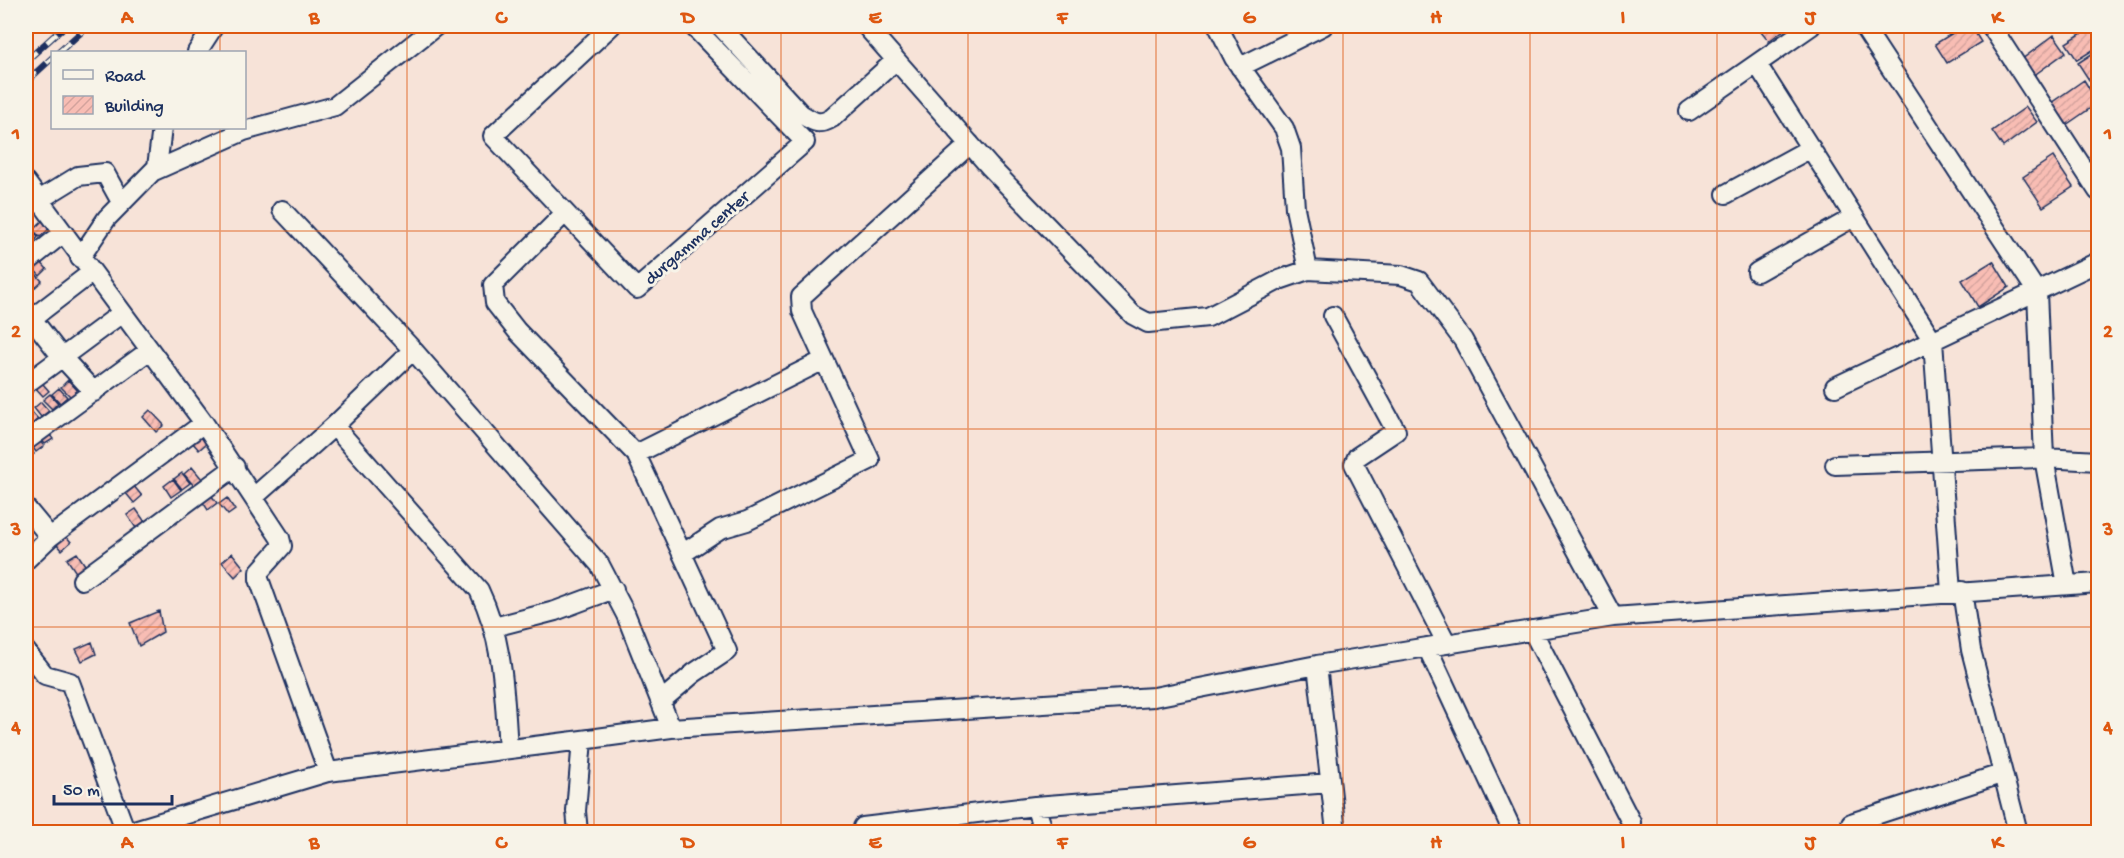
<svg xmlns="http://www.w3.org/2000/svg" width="2124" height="858" viewBox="0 0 2124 858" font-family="'Gochi Hand',sans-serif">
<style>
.building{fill:url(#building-hatch);stroke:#1b2f5e;stroke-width:1.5}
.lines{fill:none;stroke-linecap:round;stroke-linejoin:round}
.minor-casing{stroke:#1b2f5e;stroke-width:22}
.minor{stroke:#f7f3e8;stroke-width:18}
.rail-casing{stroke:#1b2f5e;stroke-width:7}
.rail{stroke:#f7f3e8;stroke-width:4.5;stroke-dasharray:14;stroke-linecap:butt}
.grid{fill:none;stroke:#de5710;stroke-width:1.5;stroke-opacity:0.55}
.labels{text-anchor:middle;stroke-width:6;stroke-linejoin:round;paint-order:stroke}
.street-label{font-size:18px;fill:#1b2f5e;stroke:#f7f3e8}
.neatline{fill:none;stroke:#de5710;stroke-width:2}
.grid-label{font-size:20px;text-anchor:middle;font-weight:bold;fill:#de5710}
</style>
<defs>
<pattern id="building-hatch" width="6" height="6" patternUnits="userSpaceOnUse" patternTransform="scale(1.5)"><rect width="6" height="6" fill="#f8bdb4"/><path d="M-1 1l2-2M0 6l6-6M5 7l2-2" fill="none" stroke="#d4a39d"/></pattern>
</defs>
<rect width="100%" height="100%" fill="#f7e3d8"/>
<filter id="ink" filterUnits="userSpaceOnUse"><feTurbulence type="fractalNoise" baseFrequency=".0167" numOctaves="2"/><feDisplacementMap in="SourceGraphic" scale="12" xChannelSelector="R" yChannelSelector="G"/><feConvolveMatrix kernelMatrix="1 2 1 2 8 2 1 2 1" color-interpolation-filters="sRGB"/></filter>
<g filter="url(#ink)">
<path class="building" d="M1757 26H1789L1769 41Z
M1964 26H1971L1981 42 1947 63 1935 44Z
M2093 26H2098V47L2077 60 2066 43Z
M2054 35 2066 52 2033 76 2021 60Z
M2098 50V74L2089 80 2078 63Z
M2084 80 2098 103 2066 125 2051 103Z
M2026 107 2037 122 2003 147 1992 131Z
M2053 157 2073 187 2043 207 2023 177Z
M43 220 50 228 40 237 33 230Z
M30 229 38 237 33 243 26 235Z
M37 258 47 269 40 276 30 265Z
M1993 261 2009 287 1978 307 1962 280Z
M28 266 42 281 30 292 26 287Z
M37 377 49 391 43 396 31 383Z
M68 380 78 391 71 397 61 387Z
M59 388 67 397 60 403 52 394Z
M50 394 58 403 52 409 43 400Z
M41 402 49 411 41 417 34 408Z
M30 410 38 419 31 425 26 418V414Z
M150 410 164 425 156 432 143 417Z
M47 431 53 439 45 444 39 437Z
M199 434 207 443 199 450 191 441Z
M38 439 44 446 36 452 31 445Z
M28 446 34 454 27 458 26 448Z
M192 467 202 479 194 486 184 474Z
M182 473 190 483 182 489 174 479Z
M173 479 181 490 171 497 164 486Z
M133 485 142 496 134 503 125 492Z
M207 489 217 503 208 510 198 495Z
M227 498 235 510 228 515 219 504Z
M136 509 145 522 136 528 127 515Z
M65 535 71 542 62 550 56 543Z
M77 553 87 568 77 574 67 559Z
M232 553 244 568 235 577 222 562Z
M159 611 163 632 139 646 130 623Z
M92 642 96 654 82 661 76 649Z"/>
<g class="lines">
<g class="minor-casing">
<path id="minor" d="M611 26 493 136 637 289 805 142 693 26
M720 26 801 114C814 122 819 126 832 118L896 60
M866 26 990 167 1133 315 1148 323 1208 317 1279 280 1308 270 1401 275 1419 281 1463 340 1613 617
M1218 26 1234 58 1284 128 1291 148 1295 208 1308 270
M1863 26 2037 292 2044 458 2067 585
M1991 26 2098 191
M197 52 214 26
M1757 64 1933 341 1951 592
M1240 67 1323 26
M1689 111 1811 26
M154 171 244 131 335 106 436 26
M26 182 204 423
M1726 194 1811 148
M26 208 78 176 105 173 121 202
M565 213 493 285 495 303 517 331 636 454 727 651 694 673 661 701
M80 258 107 218 157 167 162 128
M26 263 62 234
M1757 272 1854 217
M26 311 61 356 94 392
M1333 316 1396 431 1357 457 1354 464 1447 644
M26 323 91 273
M413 350 600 565 626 615 671 728
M26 384 122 313
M1835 387 2098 262
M334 426 479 590C504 642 504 692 508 749
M26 441 150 350
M636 454 824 360
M1835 465 2044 458 2098 461
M254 497 334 426 413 350 282 210
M26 508 50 537
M682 554 720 529 747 521 870 460 802 311 801 297 970 144
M26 560 50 537 204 423 280 538 282 546 259 572V579L328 772
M82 580 235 467
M1962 591 1971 650 2018 832
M494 627 555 611 614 589
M1532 630 1631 822
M1427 647 1513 832
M26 651 45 675 70 682 126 832
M1317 665 1336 832
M1035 806 1044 832
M1851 823 2001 774
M863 827 1035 806 1330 783
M127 832 328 772 582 740 671 728 1154 697 1317 665 1613 617 2098 583
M578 832 576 811 582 740"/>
</g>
<use href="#minor" class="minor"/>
<g class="rail-casing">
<path id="rail" d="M59 52 88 26
M26 61 65 26
M26 82 52 58"/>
</g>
<use href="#rail" class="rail"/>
</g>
</g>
<path class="grid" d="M220 26V52M407 26V832M594 26V832M781 26V832M968 26V832M1156 26V832M1343 26V832M1530 26V832M1717 26V832M1904 26V832M220 128V832M26 231H2098M26 429H2098M26 627H2098"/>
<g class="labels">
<g class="street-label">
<text transform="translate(696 237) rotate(-41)" y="6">durgamma center</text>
</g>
</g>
<rect width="2124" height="858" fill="none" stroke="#f7f3e8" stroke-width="66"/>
<rect x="51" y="51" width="195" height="78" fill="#f7f3e8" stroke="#9fa5b1" stroke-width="1.5"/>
<rect x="63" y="70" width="30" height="9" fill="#f7f3e8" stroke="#9fa5b1" stroke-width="1.5"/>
<text x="105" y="81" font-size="18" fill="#1b2f5e">Road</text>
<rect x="63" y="96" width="30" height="18" fill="url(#building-hatch)" stroke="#9fa5b1" stroke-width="1.5"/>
<text x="105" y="111" font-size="18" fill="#1b2f5e">Building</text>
<path d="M54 795v9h118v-9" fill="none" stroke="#1b2f5e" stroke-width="3"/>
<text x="63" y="795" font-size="18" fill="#1b2f5e" stroke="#f7f3e8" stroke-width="4.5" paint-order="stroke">50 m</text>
<rect x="33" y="33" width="2058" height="792" class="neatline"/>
<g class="grid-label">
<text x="127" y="23">A</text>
<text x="314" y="23">B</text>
<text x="501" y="23">C</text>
<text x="688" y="23">D</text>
<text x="875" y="23">E</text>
<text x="1062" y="23">F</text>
<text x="1249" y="23">G</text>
<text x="1436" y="23">H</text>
<text x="1623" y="23">I</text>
<text x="1810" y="23">J</text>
<text x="1997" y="23">K</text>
<text x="16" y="139">1</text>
<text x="2108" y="139">1</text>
<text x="16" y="337">2</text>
<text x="2108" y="337">2</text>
<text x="16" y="535">3</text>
<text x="2108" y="535">3</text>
<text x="16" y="733">4</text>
<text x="2108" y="733">4</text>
<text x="127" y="848">A</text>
<text x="314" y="848">B</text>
<text x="501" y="848">C</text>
<text x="688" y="848">D</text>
<text x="875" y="848">E</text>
<text x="1062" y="848">F</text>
<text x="1249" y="848">G</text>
<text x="1436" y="848">H</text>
<text x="1623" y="848">I</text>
<text x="1810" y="848">J</text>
<text x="1997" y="848">K</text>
</g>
</svg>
